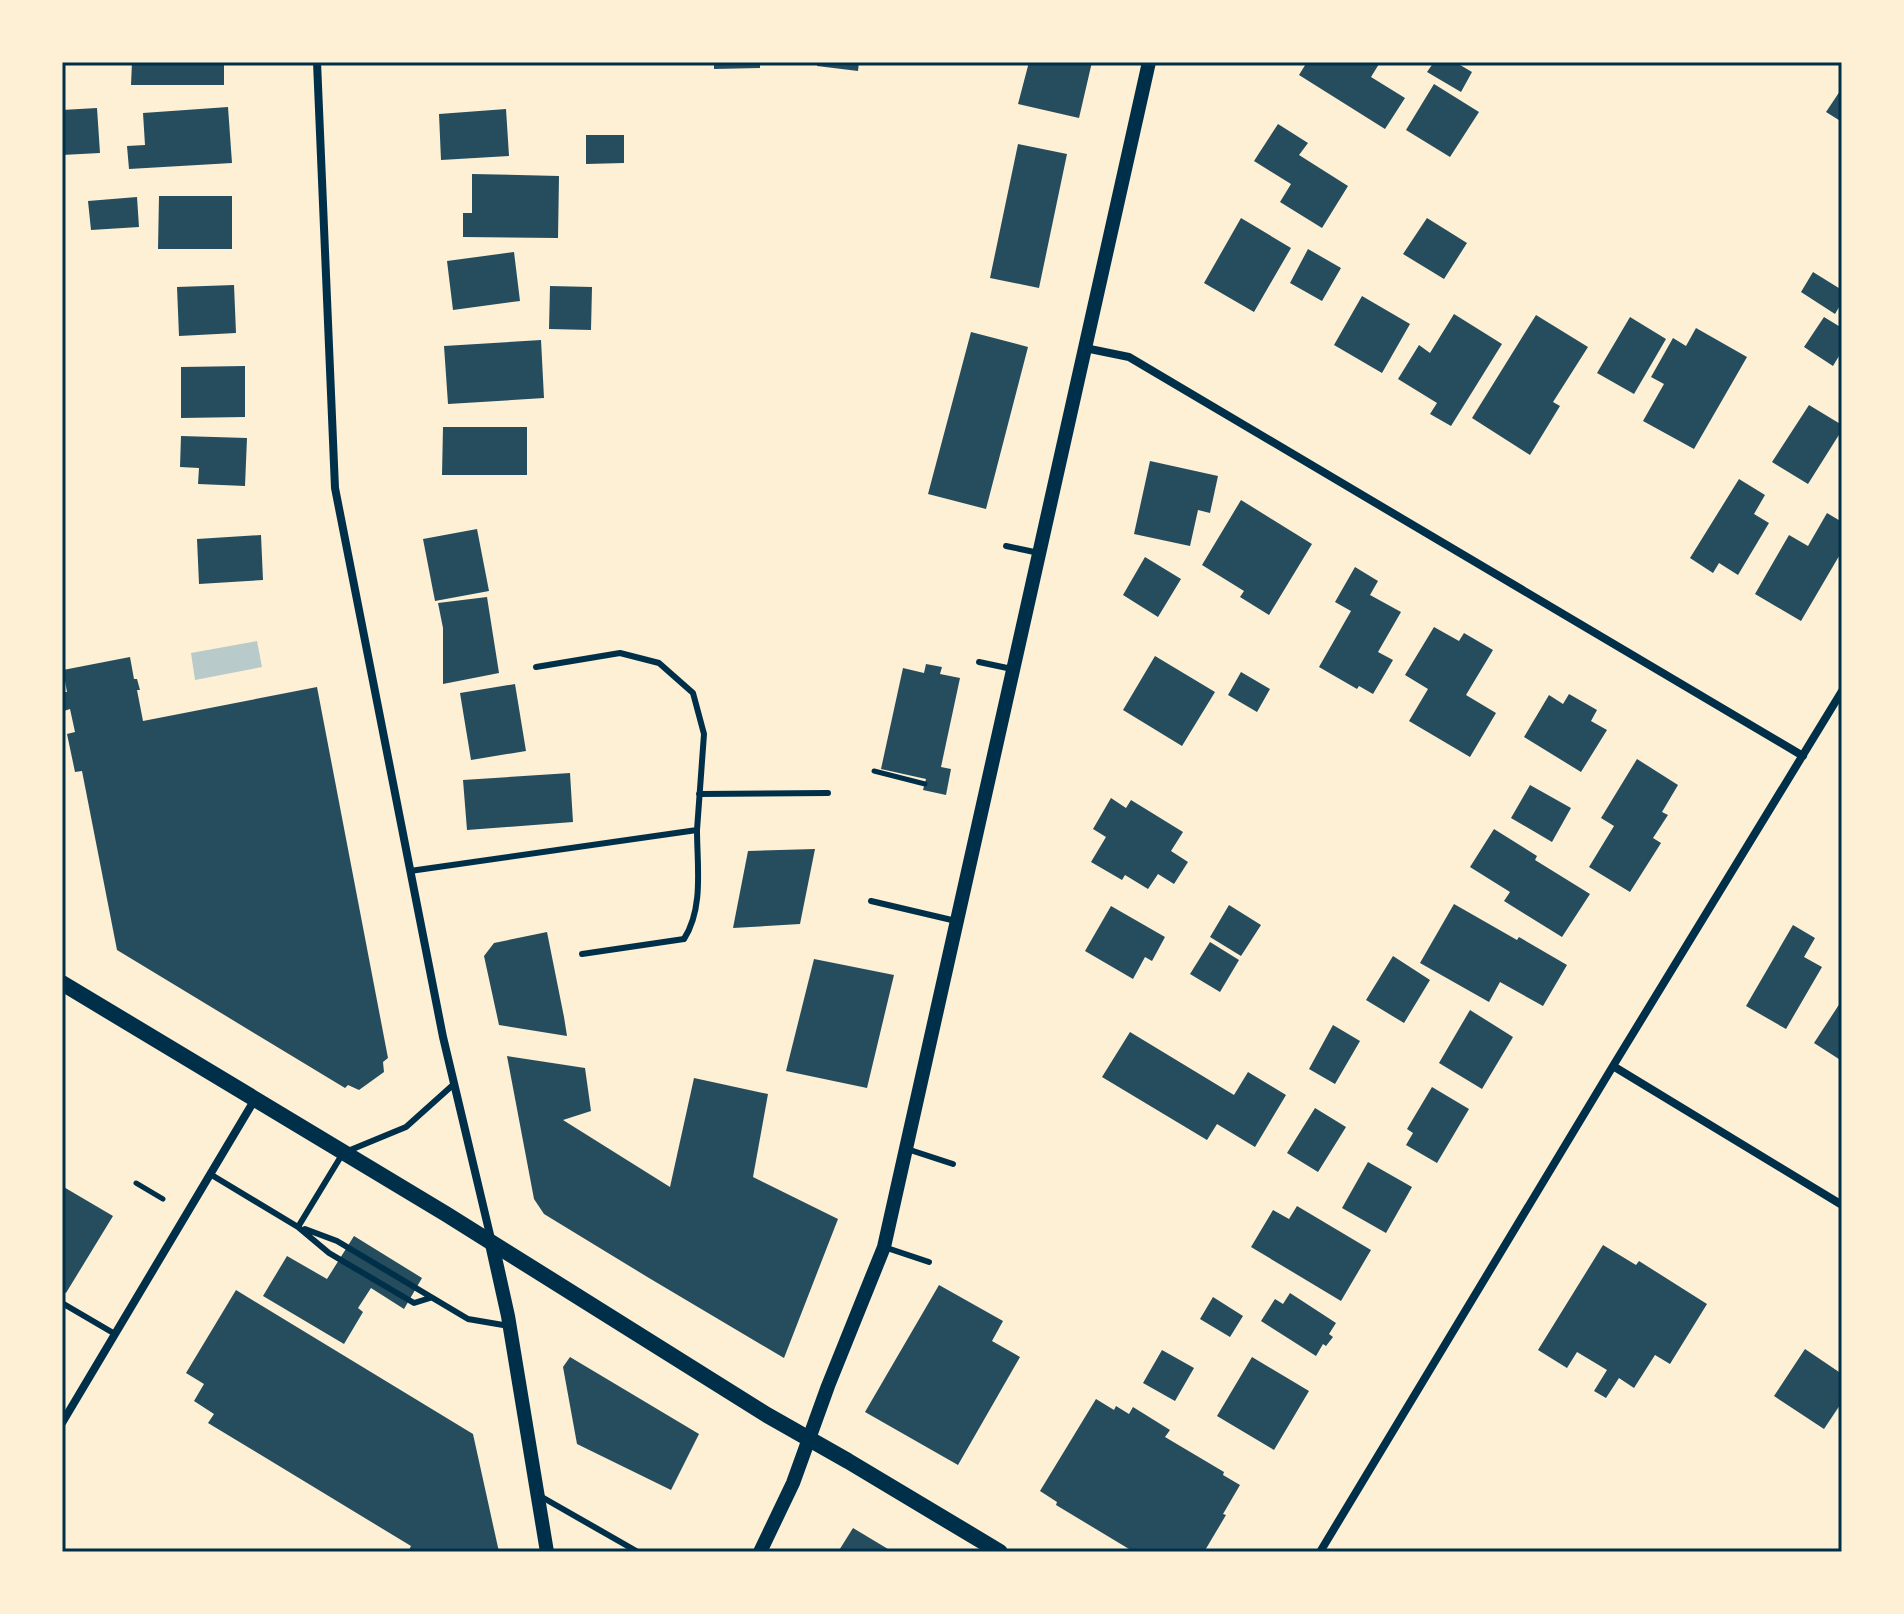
<svg xmlns="http://www.w3.org/2000/svg" width="1904" height="1614" viewBox="0 0 1904 1614" font-family="'IBM Plex Sans',sans-serif">
<style>
.green{fill:#b9caca}
.building{fill:#264d5e}
.lines{fill:none;stroke-linecap:round;stroke-linejoin:round}
.path{stroke:#003049;stroke-width:5}
.service{stroke:#003049;stroke-width:6}
.minor{stroke:#003049;stroke-width:8}
.tertiary{stroke:#003049;stroke-width:14}
.secondary{stroke:#003049;stroke-width:16}
.neatline{fill:none;stroke:#003049;stroke-width:3}
</style>
<rect width="100%" height="100%" fill="#fdf0d5"/>
<path class="green" d="M257 641 262 667 195 680 191 653Z"/>
<path class="building" d="M132 62H224V85H131Z
M714 62H760V68L714 69Z
M817 62H859L858 71 817 66Z
M1029 62H1092L1079 118 1018 104Z
M1307 62H1375L1379 64 1371 77 1405 98 1385 129 1299 75Z
M1434 62H1455L1472 72 1461 92 1427 72Z
M1434 84 1479 112 1450 157 1406 130Z
M1842 88V122L1826 112Z
M228 107 232 163 129 169 127 146 145 145 143 113Z
M97 108 100 153 62 155V110Z
M506 109 509 156 441 160 439 114Z
M1278 124 1308 143 1299 155 1348 186 1322 228 1280 202 1291 184 1254 161Z
M586 135H624V163L586 164Z
M1018 144 1067 154 1039 288 990 278Z
M472 174 559 176 558 238 463 237V213H472Z
M159 196H232V249H158Z
M137 197 139 227 91 230 88 201Z
M1241 218 1291 248 1254 312 1204 283Z
M1427 218 1467 243 1444 279 1403 254Z
M1308 249 1341 268 1322 301 1290 283Z
M514 252 520 301 453 310 447 261Z
M1813 272 1842 290V302L1835 314 1801 292Z
M234 285 236 333 179 336 177 287Z
M550 286 592 287 591 330 549 329Z
M1362 296 1410 324 1382 373 1334 345Z
M1454 314 1502 344 1451 426 1430 414 1437 403 1398 379 1419 345 1430 353Z
M1536 315 1588 347 1553 402 1560 406 1530 455 1472 418Z
M1630 317 1666 339 1634 394 1597 373Z
M1824 317 1842 328V351L1833 366 1804 347Z
M1696 328 1747 357 1694 449 1643 421 1664 384 1651 377 1673 338 1686 346Z
M971 332 1028 347 986 509 928 494Z
M541 340 544 398 448 404 444 346Z
M245 366V417L181 418V367Z
M1809 405 1842 425V430L1808 484 1772 462Z
M443 427H527V475H442Z
M181 436 247 438 245 486 198 484 199 468 180 467Z
M1150 461 1218 476 1210 513 1198 510 1190 546 1134 534Z
M1739 479 1765 495 1754 514 1769 523 1738 575 1719 563 1713 573 1690 558Z
M1241 500 1312 544 1269 615 1240 597 1244 591 1202 565Z
M1827 513 1842 522V551L1801 621 1755 594 1789 535 1808 546Z
M477 529 489 591 435 601 423 539Z
M261 535 263 580 199 584 197 539Z
M1145 557 1181 579 1158 617 1123 595Z
M1355 567 1378 581 1370 595 1401 612 1378 652 1393 660 1373 694 1359 686 1357 689 1319 667 1351 611 1335 602Z
M487 597 499 673 443 684V628L438 603Z
M1434 627 1459 641 1464 633 1493 650 1466 695 1496 713 1470 757 1409 721 1428 689 1405 675Z
M1155 656 1215 692 1182 746 1123 710Z
M130 657 134 679H137L140 690H137L143 721 317 687 388 1058 383 1062 384 1072 359 1090 348 1085 345 1088 117 950 82 771 75 772 67 734 75 732 70 709 64 711 62 692H67L63 670Z
M926 664 942 667 940 674 960 678 941 767 951 769 946 795 923 790 926 779 881 769 903 668 924 673Z
M1241 672 1270 689 1257 712 1228 695Z
M515 684 526 751 471 760 460 693Z
M1569 694 1597 710 1591 721 1607 730 1581 772 1524 737 1549 695 1563 704Z
M1637 759 1678 785 1662 812 1668 815 1653 838 1661 843 1630 892 1589 867 1614 826 1601 818Z
M570 773 573 822 467 830 463 780Z
M1530 785 1571 808 1552 842 1511 818Z
M1111 798 1126 808 1131 800 1183 832 1171 851 1188 862 1174 884 1158 874 1148 889 1125 875 1122 880 1091 862 1106 837 1093 829Z
M1494 829 1537 856 1535 860 1590 894 1562 937 1504 901 1510 892 1470 867Z
M815 849 800 924 733 928 748 851Z
M1454 904 1517 940 1519 937 1567 965 1543 1006 1500 982 1489 1002 1420 963Z
M1229 905 1261 925 1241 956 1210 937Z
M1111 906 1165 937 1152 961 1145 957 1133 979 1085 951Z
M1793 925 1815 938 1804 957 1822 967 1786 1029 1746 1006Z
M547 932 564 1017 567 1036 499 1025 484 956 494 943Z
M1210 942 1239 960 1220 992 1190 974Z
M1393 956 1430 980 1404 1023 1366 1000Z
M814 959 894 975 867 1088 786 1071Z
M1842 1000V1061L1814 1043Z
M1470 1010 1513 1037 1482 1089 1439 1063Z
M1333 1025 1360 1041 1335 1084 1309 1069Z
M1130 1032 1234 1095 1248 1072 1286 1095 1255 1147 1217 1124 1207 1140 1102 1077Z
M507 1056 585 1068 591 1111 563 1120 670 1187 694 1078 768 1094 753 1177 838 1219 784 1358 649 1278 544 1214 534 1199Z
M1432 1087 1469 1109 1437 1163 1406 1145 1413 1133 1407 1129Z
M1315 1108 1346 1127 1318 1172 1287 1153Z
M1368 1162 1412 1187 1386 1233 1342 1208Z
M62 1186 113 1216 66 1293 62 1291Z
M1297 1206 1371 1250 1341 1301 1251 1247 1273 1210 1289 1219Z
M354 1236 422 1278 404 1309 371 1288 358 1308 363 1312 344 1344 263 1296 287 1256 327 1279Z
M1603 1245 1636 1265 1639 1261 1707 1304 1670 1364 1655 1355 1634 1388 1619 1378 1606 1398 1594 1391 1607 1370 1577 1352 1567 1368 1538 1350Z
M939 1285 1003 1321 992 1341 1020 1357 958 1465 865 1412Z
M236 1290 473 1434 499 1552H408L411 1546 208 1423 214 1414 194 1401 204 1384 186 1373Z
M1290 1293 1336 1323 1329 1334 1333 1337 1326 1346 1323 1344 1316 1356 1261 1321 1275 1299 1283 1304Z
M1213 1297 1243 1316 1230 1337 1200 1319Z
M1805 1349 1842 1374V1402L1824 1429 1774 1396Z
M1162 1350 1194 1368 1175 1401 1143 1383Z
M570 1357 699 1434 671 1490 577 1444 563 1367Z
M1252 1357 1309 1391 1274 1450 1217 1416Z
M1096 1399 1114 1410 1116 1406 1129 1414 1133 1407 1170 1430 1165 1437 1224 1472 1223 1475 1240 1485 1223 1514 1226 1515 1204 1552H1134L1056 1505 1057 1502 1040 1491Z
M853 1528 893 1552H838Z"/>
<g class="lines">
<path class="path" d="M874 771 925 784
M136 1183 163 1199"/>
<path class="service" d="M1006 546 1039 553
M979 662 1012 669
M699 794 828 793
M410 871 697 830 704 734 693 693 659 663 620 653 536 667
M871 901 956 921
M582 954 684 939C704 908 697 865 697 830
M907 1149 953 1164
M210 1174 298 1227 329 1253 414 1303 430 1298
M298 1227 343 1153 406 1127 454 1084
M305 1229 337 1241 468 1319 509 1326
M884 1247 929 1262
M62 1303 115 1334
M540 1496 638 1552"/>
<path class="minor" d="M317 62 335 488 443 1037 491 1239
M1085 348 1129 357 1803 756
M1613 1066 1842 1205
M62 1423 255 1099
M1320 1552 1613 1066 1842 691"/>
<path class="tertiary" d="M492 1244 508 1316 547 1552
M760 1552 793 1483 828 1386 884 1247 1149 62"/>
<path class="secondary" d="M62 983 446 1214 767 1415 848 1461 1000 1552"/>
</g>
<rect width="1904" height="1614" fill="none" stroke="#fdf0d5" stroke-width="128"/>
<rect x="64" y="64" width="1776" height="1486" class="neatline"/>
</svg>
